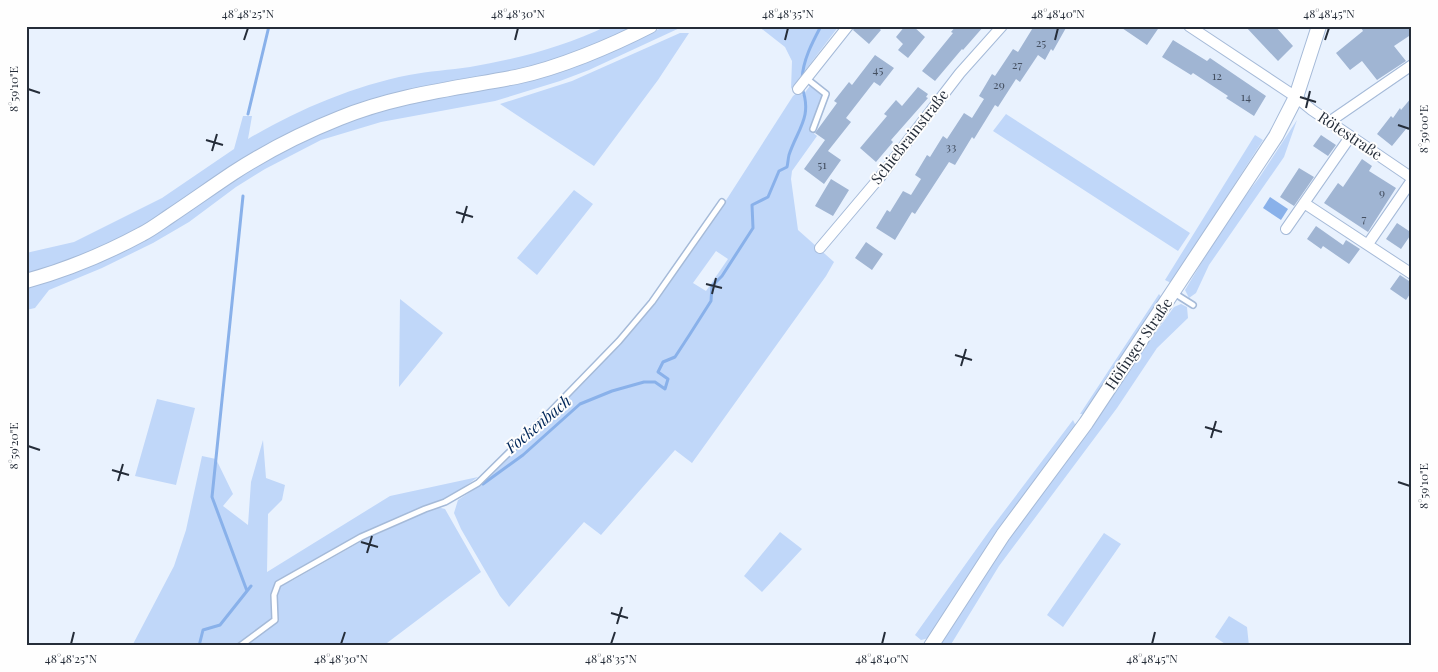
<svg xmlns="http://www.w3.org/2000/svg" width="1438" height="672" viewBox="0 0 1438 672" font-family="'Playfair Display',serif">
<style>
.green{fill:#c0d7f9;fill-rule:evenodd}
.water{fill:#89b1ea}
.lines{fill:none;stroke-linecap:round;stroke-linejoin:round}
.stream{stroke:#89b1ea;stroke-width:3}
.building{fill:#a0b5d3}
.lane-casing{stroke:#a5bad8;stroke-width:8}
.street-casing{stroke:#a5bad8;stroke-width:12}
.secondary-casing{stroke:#a5bad8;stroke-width:16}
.lane{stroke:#fff;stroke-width:5}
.street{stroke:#fff;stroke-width:10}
.secondary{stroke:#fff;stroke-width:14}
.ticks{fill:none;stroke:#252d39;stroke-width:2}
.labels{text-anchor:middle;stroke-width:4;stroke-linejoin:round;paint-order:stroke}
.number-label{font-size:12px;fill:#444f60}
.street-label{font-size:15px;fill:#252d39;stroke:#fefefe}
.water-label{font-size:16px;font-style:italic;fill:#012759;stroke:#fefefe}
.neatline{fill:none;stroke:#252d39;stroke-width:2}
.ticks-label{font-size:12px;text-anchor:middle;fill:#252d39}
</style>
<rect width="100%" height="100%" fill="#e9f2fe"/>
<path class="green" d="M607 26H635C592 46 555 61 508 72 450 85 382 92 329 115 296 129 265 145 235 164 206 183 178 205 148 223 110 245 68 263 26 274V253L74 242 162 198 234 149 243 116H252L248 139C297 110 353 86 409 75 429 71 450 70 470 67 516 59 564 47 607 26Z
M665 26H684L589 70 560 81 495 101 381 122 321 140 265 169 236 187 189 222 153 243 102 268 49 290 35 308 26 310V287L236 179 264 161 342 121 407 104 494 87 641 38Z
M758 26H839L791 89 792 61 785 47Z
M680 33H689L658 80 594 166 500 104 572 81Z
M812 83 825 94 812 132 817 136 792 171 791 179 798 230 834 262 826 276 692 463 675 450 601 535 584 522 509 607 500 596 461 529 454 513 458 500 476 488 621 343 654 305 707 230 793 96 798 92 803 95ZM716 251 728 259 706 291 693 283Z
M1006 114 1190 233 1178 251 993 131Z
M1297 120 1284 157 1209 265 1196 293 1189 298 1185 290 1229 217 1259 178Z
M1255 135 1263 140 1171 283 1165 280Z
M574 190 593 204 537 275 517 258Z
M1159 294 1162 298 1086 414H1080Z
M400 299 443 333 399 387Z
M1181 304 1187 307 1188 318 1157 348 1117 408 999 566 950 646H938L1001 547 1174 307Z
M157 399 195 408 176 485 135 476Z
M1073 420 1076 426 929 638 921 640 915 635 990 530Z
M263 440 266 478 285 485 282 500 268 514 267 572 390 496 478 477 453 495 359 535 288 583 362 541 437 507 445 509 481 572 383 646H132L174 566 186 530 202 456 216 459 233 494 223 506 248 525 251 482Z
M780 532 802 549 762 592 744 576Z
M1104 533 1121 544 1063 627 1047 615Z
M1229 616 1247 627 1249 646H1228L1215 637Z"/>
<path class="water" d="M1270 197 1288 209 1281 220 1263 208Z"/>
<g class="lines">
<path class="stream" d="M802 79C803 60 812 43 821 26
M248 114 269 26
M243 196 212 497 247 591
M483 484 523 455 580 404 612 391 644 382H655L665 389 668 379 658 372 663 362 675 357 690 334 711 301 712 286 722 276 753 228 752 205 768 197 779 171 787 167C788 163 788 159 789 155 797 130 813 117 802 88
M199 646 203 630 220 625 251 586"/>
</g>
<path class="building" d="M855 26H876L881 30 869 44 853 30Z
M905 26H913L925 37 908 58 898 50 903 44 896 37Z
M956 26H984L963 50 962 49 935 81 922 71 953 33 951 32Z
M1034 26H1067L1053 51 1051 49 1045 60 1038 55 1020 82 1016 79 998 107 995 105 974 139 972 137 955 165 949 162 915 214 912 212 895 240 876 228 887 210 890 212 903 191 911 195 921 179 915 175 927 155 930 157 943 136 947 139 964 113 972 118 984 99 979 96 992 74 995 76 1013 49 1018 52Z
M1119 26H1160L1147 45Z
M1245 26H1275L1293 46 1278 61Z
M1360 26H1412V34L1394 46 1406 61 1377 80 1362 61 1350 70 1336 53 1363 31Z
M1173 40 1207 61 1210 58 1266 96 1254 116 1226 98 1228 96 1193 73 1191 75 1162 57Z
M875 55 894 68 880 86 874 82 846 118 851 122 828 151 841 160 824 184 804 169 825 140 815 133 837 103 834 101 849 82 852 85Z
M918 87 928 94 926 97 928 98 891 140 893 142 876 162 860 148 887 116 884 114 896 100 902 106Z
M1412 97V125L1408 130 1406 129 1392 146 1377 134 1391 116 1393 118 1400 108 1401 110Z
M1321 135 1336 145 1328 156 1313 146Z
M1362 159 1372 166 1369 171 1396 188 1368 232 1324 203 1338 183 1343 187Z
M1299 168 1314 177 1294 206 1280 197Z
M831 179 849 190 833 216 815 206Z
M1397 223 1412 233 1401 249 1386 239Z
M1316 226 1343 245 1346 240 1360 249 1349 264 1323 246 1321 249 1307 239Z
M866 242 883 254 872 270 855 258Z
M1400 275 1412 283V291L1406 300 1390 289Z"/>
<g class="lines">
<g class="lane-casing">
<path id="lane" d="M807 79 826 94 813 129
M1174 293 1193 305
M240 646 275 620 274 595 278 584 361 537 425 509 445 502 478 483 550 412 619 341 652 302 722 202"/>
</g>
<g class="street-casing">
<path id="street" d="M1189 26 1296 97 1312 110 1412 178
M798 89 848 26
M1329 122 1412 65
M1304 203 1412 274
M1286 229 1350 137
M1368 244 1412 180
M820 248 880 177 960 73 1002 26"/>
</g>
<g class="secondary-casing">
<path id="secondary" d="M26 281C66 270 105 254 142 234 152 229 161 222 170 216 191 202 212 187 233 173 267 151 302 133 340 118 396 95 458 88 516 77 559 68 611 46 650 26
M931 646 1003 535 1086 423 1276 136 1296 97 1319 26"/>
</g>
<use href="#lane" class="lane"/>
<use href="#street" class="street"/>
<use href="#secondary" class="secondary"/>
</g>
<path class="ticks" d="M244 40 248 28M515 40 518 28M785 40 788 28M1055 40 1058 28M1325 40 1329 28M28 89 40 93M1300 97 1316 102M1306 108 1310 91M1398 125 1410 129M206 140 223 145M212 151 217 134M456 212 473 217M462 223 467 206M706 284 722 288M712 294 716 278M955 355 972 360M961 366 966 349M1205 427 1222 432M1211 438 1216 421M28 446 40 450M112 470 129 475M118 481 123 464M1398 482 1410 486M361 542 378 547M367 553 372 536M611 613 628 618M617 624 622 607M71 644 74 632M341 644 345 632M611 644 615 632M882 644 885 632M1152 644 1155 632"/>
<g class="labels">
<g class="number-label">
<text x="1041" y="47">25</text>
<text x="1017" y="69">27</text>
<text x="878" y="74">45</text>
<text x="1217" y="80">12</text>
<text x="999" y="89">29</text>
<text x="1246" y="101">14</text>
<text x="951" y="151">33</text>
<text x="822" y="169">51</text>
<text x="1382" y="197">9</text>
<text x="1364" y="223">7</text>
</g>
<g class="street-label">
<text transform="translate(1350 136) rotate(34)" y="5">Rötestraße</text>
<text transform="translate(910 137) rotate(-52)" y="5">Schießrainstraße</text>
<text transform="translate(1139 344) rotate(-56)" y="5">Höfinger Straße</text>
</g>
<g class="water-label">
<text transform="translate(538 424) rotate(-40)" y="6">Fockenbach</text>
</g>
</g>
<rect width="1438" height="672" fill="none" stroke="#fefefe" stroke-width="55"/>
<rect x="28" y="28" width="1382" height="616" class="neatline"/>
<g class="ticks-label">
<text x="248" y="18">48°48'25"N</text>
<text x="518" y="18">48°48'30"N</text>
<text x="788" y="18">48°48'35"N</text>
<text x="1058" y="18">48°48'40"N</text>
<text x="1329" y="18">48°48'45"N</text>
<text transform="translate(14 89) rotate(-90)" y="4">8°59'10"E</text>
<text transform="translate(1424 129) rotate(-90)" y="4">8°59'00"E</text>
<text transform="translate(14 446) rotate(-90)" y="4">8°59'20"E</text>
<text transform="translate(1424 486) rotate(-90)" y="4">8°59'10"E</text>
<text x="71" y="663">48°48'25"N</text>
<text x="341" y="663">48°48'30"N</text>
<text x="611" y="663">48°48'35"N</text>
<text x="882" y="663">48°48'40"N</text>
<text x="1152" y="663">48°48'45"N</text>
</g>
</svg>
